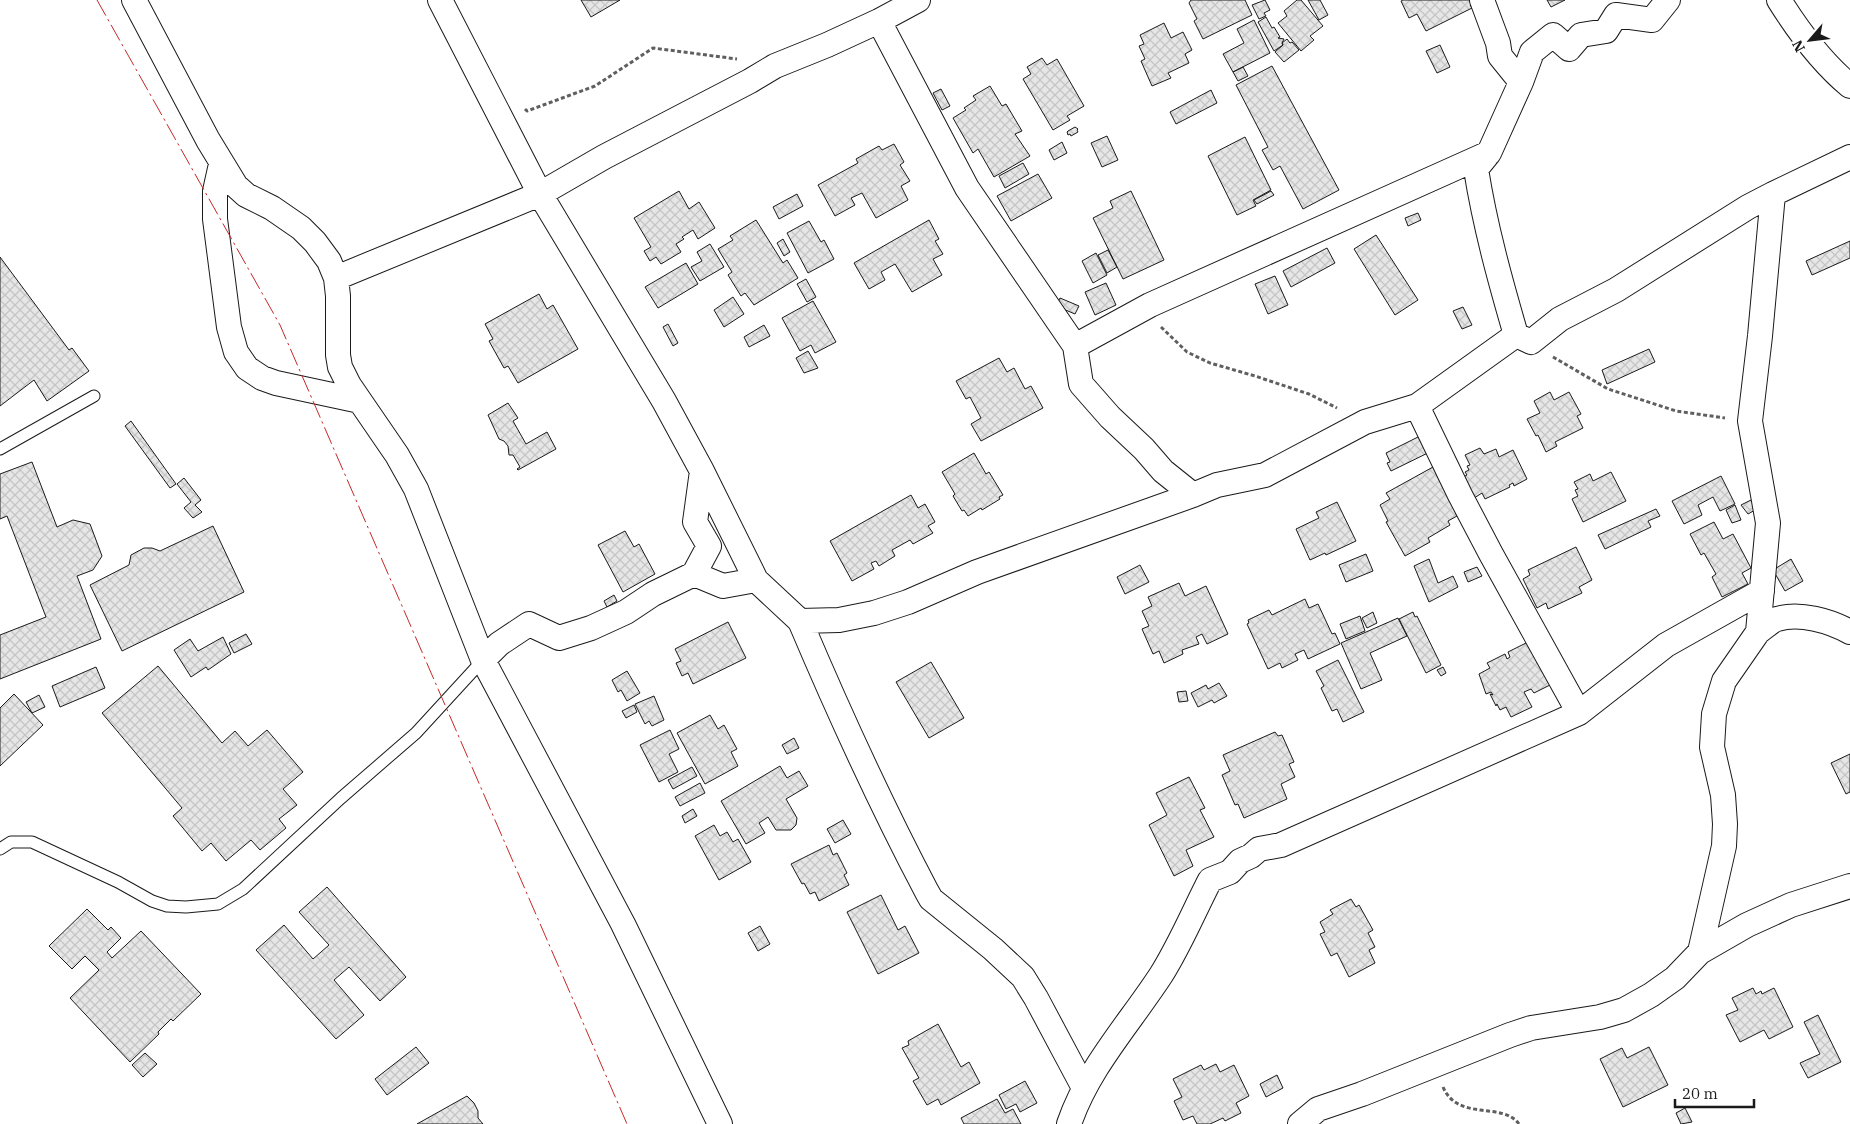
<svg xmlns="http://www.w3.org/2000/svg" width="1850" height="1124" viewBox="0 0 1850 1124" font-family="'IBM Plex Serif',serif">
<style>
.building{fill:url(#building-cross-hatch);stroke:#1a1a1a}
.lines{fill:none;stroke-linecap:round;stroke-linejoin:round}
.service-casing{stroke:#1a1a1a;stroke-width:13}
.minor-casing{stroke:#1a1a1a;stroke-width:26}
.path{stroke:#5f5f5f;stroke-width:3;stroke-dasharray:4 2.5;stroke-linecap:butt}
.service{stroke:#fff;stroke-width:11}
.minor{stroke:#fff;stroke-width:24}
.power{stroke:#c62828;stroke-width:1;stroke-dasharray:18 4 2.5 4;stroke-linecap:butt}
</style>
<defs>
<pattern id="building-cross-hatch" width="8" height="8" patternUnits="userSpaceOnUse" patternTransform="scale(1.25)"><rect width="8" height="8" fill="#e6e6e6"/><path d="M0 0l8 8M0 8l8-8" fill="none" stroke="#c5c5c5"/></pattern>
</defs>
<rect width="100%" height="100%" fill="#fff"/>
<path class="building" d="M581 0H620L591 17Z
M1191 0H1245L1252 15 1203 39 1194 21 1197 19 1189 3Z
M1265 0 1270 10 1264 13 1266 16 1259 19 1252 5Z
M1297 0H1301L1323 26 1310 36 1314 40 1301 51 1278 23 1287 16 1284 11Z
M1308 0H1320L1328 15 1319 20Z
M1403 0H1470L1472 4 1470 5 1472 8 1426 31 1417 14 1409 18 1401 1Z
M1547 0H1565L1551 7Z
M1266 17 1272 28 1274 27 1280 37 1278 38 1284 39 1282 43 1283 45 1274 51 1258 22Z
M1254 20 1270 53 1233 72 1223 54 1244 43 1237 29Z
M1164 23 1171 38 1183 32 1192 50 1185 54 1189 63 1168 73 1171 78 1152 86 1141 61 1145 59 1139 46 1144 44 1140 35Z
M1287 39 1290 43 1292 42 1299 50 1284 62 1275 52 1283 45 1282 43Z
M1440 45 1450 67 1437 73 1426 51Z
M1042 58 1047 65 1057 59 1084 106 1067 116 1070 120 1053 130 1023 79 1031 74 1027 67Z
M1272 66 1339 190 1303 209 1280 166 1273 170 1262 150 1268 147 1236 85Z
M1243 67 1248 76 1238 81 1233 72Z
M990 86 1002 106 1006 104 1022 131 1015 134 1030 156 994 177 978 149 973 153 953 118 966 110 964 108 976 100 973 96Z
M941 89 950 106 942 110 933 93Z
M1211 90 1217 103 1176 124 1170 112Z
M1075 127 1078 129 1077 130 1078 132 1071 136 1070 134 1068 135 1067 132 1068 131Z
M1107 136 1118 160 1102 167 1091 143Z
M1245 137 1271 190 1253 200 1256 206 1237 215 1208 156Z
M1062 142 1067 153 1054 160 1049 150Z
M894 144 904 162 900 165 910 181 901 186 908 200 876 218 862 193 851 198 855 205 835 216 818 185 858 163 856 159 879 146 882 150Z
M1023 163 1029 174 1005 188 999 176Z
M1038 174 1052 198 1011 221 997 196Z
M679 191 689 209 699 202 715 228 698 239 693 230 682 237 684 239 676 244 681 252 661 264 656 257 650 261 644 251 651 247 634 218Z
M1131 191 1164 260 1123 279 1093 218 1113 208 1110 201Z
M1271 191 1274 195 1257 204 1254 200Z
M797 194 803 206 779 219 773 207Z
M1418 213 1421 220 1408 226 1405 218Z
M756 220 783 263 787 260 798 278 754 305 745 293 741 296 728 275 732 272 718 249 733 240 730 236Z
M929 220 939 239 935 241 943 254 933 259 942 275 912 292 895 264 881 272 885 280 869 289 854 263Z
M809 221 821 242 824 240 834 259 808 273 787 233Z
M1376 235 1418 300 1395 315 1354 249Z
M783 239 790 252 784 256 777 243Z
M1850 241V258L1812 275 1806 261Z
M710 244 724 267 700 281 691 267 702 261 697 252Z
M1327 248 1335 263 1291 287 1283 271Z
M1108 250 1117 267 1107 273 1098 255Z
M1096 253 1107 275 1093 283 1082 261Z
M0 257 69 350 72 348 89 371 47 401 34 380 0 406Z
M686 263 698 284 658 308 645 287Z
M1275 276 1288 305 1268 314 1255 284Z
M806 279 816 297 807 302 797 284Z
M1106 283 1116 305 1095 315 1085 292Z
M539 294 547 309 553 305 578 349 518 383 508 366 504 368 489 341 493 339 485 324Z
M733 297 744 314 724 327 714 310Z
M1060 298 1079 306 1075 314 1056 306Z
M813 301 836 342 815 353 811 345 800 351 782 318Z
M1463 307 1472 325 1462 329 1453 311Z
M668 324 678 343 673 346 663 327Z
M764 325 770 336 749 347 744 337Z
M1649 349 1655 362 1607 384 1602 370Z
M808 351 818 368 804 373 796 358Z
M999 358 1007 372 1014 368 1025 389 1031 386 1043 408 981 441 971 424 981 418 970 397 966 399 956 381Z
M1550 392 1554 400 1569 392 1581 414 1577 416 1583 428 1555 442 1557 446 1546 452 1538 435 1536 436 1527 419 1540 413 1534 401Z
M508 403 518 418 513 421 526 444 547 432 556 449 518 470 517 469 520 467 513 455H509L508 446 504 441 499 439 488 415Z
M131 421 176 484 170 488 125 426Z
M1428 432 1436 449 1391 471 1387 463 1390 462 1386 453Z
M1480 448 1484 454 1496 449 1499 457 1513 450 1527 479 1514 486 1513 483 1509 485 1510 487 1485 499 1482 493 1468 502 1457 480 1467 475 1465 472 1469 470 1467 466 1470 465 1465 455Z
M974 453 986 474 989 472 1003 495 999 497 1000 499 982 510 981 508 968 516 964 510 962 511 953 496 955 494 942 472Z
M32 462 57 527 73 520 90 524 102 556 93 570 77 576 101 639 0 679V635L46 617 7 516 0 519V474Z
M1433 467 1463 504 1454 509 1457 516 1448 521 1450 525 1428 538 1430 542 1405 556 1386 522 1388 521 1380 505 1390 499 1386 493Z
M1611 472 1626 501 1583 522 1572 499 1578 496 1575 490 1578 489 1574 482 1590 474 1593 481Z
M1721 476 1735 504 1720 511 1713 497 1698 505 1702 515 1684 524 1672 501Z
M184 478 201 500 195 505 202 512 193 518 184 508 191 502 177 484Z
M911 495 918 508 925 504 935 522 928 526 933 533 913 544 910 540 892 550 895 556 879 566 876 561 871 563 874 569 852 581 830 541Z
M1751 500 1757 509 1748 514 1741 505Z
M1337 502 1356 541 1326 555 1325 553 1310 560 1296 529 1319 518 1316 512Z
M1735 505 1741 520 1732 523 1726 510Z
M1656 509 1660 516 1648 521 1651 527 1605 549 1598 535Z
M1714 522 1723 539 1733 534 1751 568 1742 573 1748 584 1722 597 1712 577 1716 574 1704 553 1701 555 1690 534Z
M213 526 244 592 122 651 90 585 129 565 131 555 144 548H152L160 551Z
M625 531 634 547 639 544 655 574 623 592 598 545Z
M1576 547 1592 580 1579 587 1582 593 1548 609 1546 603 1537 608 1523 579 1530 575 1528 570Z
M1366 554 1373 571 1346 582 1339 565Z
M1429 559 1438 583 1453 576 1458 587 1429 602 1414 566Z
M1791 559 1803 581 1785 591 1773 570Z
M1140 565 1149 582 1125 594 1117 577Z
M1477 567 1482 576 1468 582 1464 572Z
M1179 583 1185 596 1206 586 1228 634 1207 644 1202 634 1196 637 1199 644 1182 650 1183 654 1164 663 1159 651 1153 654 1142 629 1149 626 1142 611 1152 606 1148 597Z
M614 595 617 601 607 607 604 601Z
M1305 599 1309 608 1318 604 1332 634 1335 633 1340 644 1308 659 1304 650 1295 654 1298 660 1282 668 1280 663 1268 669 1247 624 1249 623 1248 620 1269 610 1272 615Z
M1373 612 1377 623 1367 628 1362 618Z
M1413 612 1415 617 1417 616 1441 665 1426 673 1399 619Z
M1360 616 1365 631 1346 639 1340 624Z
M1398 618 1407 636 1370 653 1382 680 1361 689 1341 643Z
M728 622 746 658 693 684 688 673 682 676 676 663 681 661 675 649Z
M246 634 252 644 234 653 229 643Z
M223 637 231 654 208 670 206 667 191 677 174 650 190 639 198 651Z
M1530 641 1552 684 1534 693 1531 689 1524 692 1532 707 1511 717 1506 707 1500 710 1497 704 1496 706 1490 694 1493 695 1491 692 1486 694 1479 674 1490 668 1487 663 1505 654 1507 659 1510 657 1508 652Z
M1338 660 1364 712 1343 722 1337 709 1332 711 1321 688 1324 686 1316 671Z
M931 662 964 718 929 738 896 682Z
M158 666 222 743 235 731 248 746 267 730 303 772 283 789 297 805 279 819 286 828 260 850 251 840 226 861 211 843 202 851 173 816 182 808 102 713Z
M96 667 105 688 60 707 52 686Z
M1443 667 1446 673 1441 676 1437 670Z
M627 671 640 693 627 701 621 690 618 692 612 680Z
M1219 683 1227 696 1214 703 1212 700 1198 707 1191 693 1206 685 1208 689Z
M1186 691 1188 701 1179 702 1177 692Z
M14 694 43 725 0 766V708Z
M39 695 45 707 32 713 26 702Z
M654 696 664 720 652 726 649 721 645 724 635 704Z
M634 705 637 712 626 718 622 711Z
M710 715 718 729 724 725 737 749 731 752 738 766 705 784 677 733Z
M670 730 679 749 669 754 678 772 659 782 640 745Z
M1275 732 1278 736 1282 735 1294 762 1289 764 1295 777 1281 784 1287 799 1244 818 1238 804 1235 805 1222 775 1230 771 1223 755Z
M794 738 799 748 787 754 782 745Z
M1850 754V792L1846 794 1831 763Z
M780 766 787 778 799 771 808 786 786 799 797 818 796 825 791 830H776L768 817 759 823 765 833 746 844 721 801Z
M692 767 697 776 673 789 668 780Z
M1189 777 1205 808 1200 810 1214 837 1186 850 1193 866 1174 876 1149 825 1167 815 1156 793Z
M700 783 705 793 680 806 675 797Z
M693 809 697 816 685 823 682 816Z
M843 820 851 834 835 843 827 829Z
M714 825 720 836 727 832 733 842 738 839 751 862 719 880 695 836Z
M829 845 833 855 837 853 847 873 844 875 849 885 819 901 815 892 810 894 804 883 802 884 791 864Z
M327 887 406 977 380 1001 349 967 334 980 364 1015 336 1039 256 950 284 925 313 959 329 945 299 912Z
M881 895 898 930 905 926 919 953 878 974 847 912Z
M1351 899 1356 907 1359 905 1373 930 1368 933 1375 947 1369 950 1375 963 1349 977 1337 953 1331 956 1320 934 1325 932 1320 922 1333 914 1330 910Z
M87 909 108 930 111 927 121 938 107 952 112 958 141 931 201 994 173 1021 171 1019 158 1032 159 1034 130 1062 70 998 99 970 85 956 72 969 49 946Z
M760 926 770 944 758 951 748 933Z
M1753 988 1756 994 1761 991 1762 994 1774 988 1793 1027 1769 1039 1764 1030 1740 1042 1726 1015 1738 1010 1732 998Z
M1818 1015 1841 1062 1808 1078 1800 1063 1820 1054 1804 1022Z
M938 1024 961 1067 969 1062 980 1083 941 1105 938 1099 927 1105 913 1081 919 1078 902 1048 909 1045 908 1041Z
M416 1047 429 1063 387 1095 375 1079Z
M1649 1047 1668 1085 1623 1107 1600 1059 1622 1048 1627 1058Z
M145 1053 157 1064 143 1077 132 1065Z
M1216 1064 1220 1072 1234 1065 1249 1096 1236 1103 1241 1113 1225 1121 1223 1118 1210 1124H1197L1193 1116 1183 1120 1174 1101 1182 1097 1173 1079 1201 1065 1204 1070Z
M1277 1075 1283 1088 1266 1097 1260 1084Z
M1025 1081 1037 1103 1020 1112 1016 1104 1006 1109 999 1095Z
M467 1096 474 1103 478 1111V1118L483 1124H417Z
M997 1099 1005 1113 1013 1109 1021 1124H964L961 1118Z
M1685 1108 1692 1122 1681 1124 1676 1113Z"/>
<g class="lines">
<g class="service-casing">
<path id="service" d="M0 449 94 396
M0 849 11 842H32L118 882 152 901 167 906 186 907 218 904 243 889 341 798 416 733 483 660"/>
</g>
<g class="minor-casing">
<path id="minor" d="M134 0 208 140 236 186 246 195 272 208 301 228 315 242 329 261 336 278 338 296V355L340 367 349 385 397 455 416 489 483 660 623 924 720 1124
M440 0 540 194 664 401 702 471 756 580
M1779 0C1799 32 1821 62 1850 86
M879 21 967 188 1075 346 1081 384 1110 417 1144 449 1163 471 1193 495
M1521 82 1532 52 1553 35 1569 49 1581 35 1606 31 1616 15 1652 20 1668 0
M1489 153 1476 169C1485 226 1500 280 1516 335
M221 164 215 191V219L229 327 236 352 247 368 262 378 276 383 360 401
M336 278 540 194 604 157 750 81 775 66 827 45 879 21 918 0
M1075 346 1150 305 1489 153 1521 82 1500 56 1498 43 1482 0
M1417 406 1460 495 1491 554 1579 713
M694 574 709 546 695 522 702 471
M800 621C839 713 880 803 927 892L931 899 993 949 1023 977 1036 998 1084 1088
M1758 632C1764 628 1771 621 1777 619 1800 612 1830 621 1850 632
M483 660 499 644 529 624 559 638 591 628 626 612 653 594 694 574 723 586 756 580 800 621 839 620 874 613 908 602 977 572 1193 495 1217 485 1265 475 1365 422 1417 406 1516 335 1531 342 1560 319 1616 290 1748 207 1773 194 1850 157
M1700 952 1724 846 1725 824 1723 795 1712 747 1714 714 1724 681 1758 632 1768 523 1750 421 1760 336 1773 194
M1069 1124C1088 1068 1129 1024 1161 975 1180 945 1194 911 1210 880L1230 872 1240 861 1251 856 1259 849 1281 845 1579 713 1666 645 1762 591
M1300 1124 1318 1109 1362 1094 1510 1035 1531 1028 1600 1017 1624 1010 1651 995 1675 978 1700 952 1747 925 1791 905 1850 886"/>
</g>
<path class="path" d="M525 109 527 111 595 86 653 48 737 59
M1161 327 1187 352 1210 363 1255 376 1309 394 1337 408
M1553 357 1608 389 1676 411 1725 418
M1443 1087C1458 1122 1502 1101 1519 1124"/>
<use href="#service" class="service"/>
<use href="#minor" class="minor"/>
<path class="power" d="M97 0 280 325 627 1124"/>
</g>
<g transform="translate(1810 40) rotate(242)" stroke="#ffffff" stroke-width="4" paint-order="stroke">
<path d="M0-4L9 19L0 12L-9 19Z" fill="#1a1a1a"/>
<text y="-8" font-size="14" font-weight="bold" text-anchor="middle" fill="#1a1a1a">N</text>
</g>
<path d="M1675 1099v8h79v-8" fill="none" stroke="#1a1a1a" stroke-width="2.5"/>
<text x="1682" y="1099" font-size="15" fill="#1a1a1a" stroke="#ffffff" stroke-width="4" paint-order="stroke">20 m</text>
</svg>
